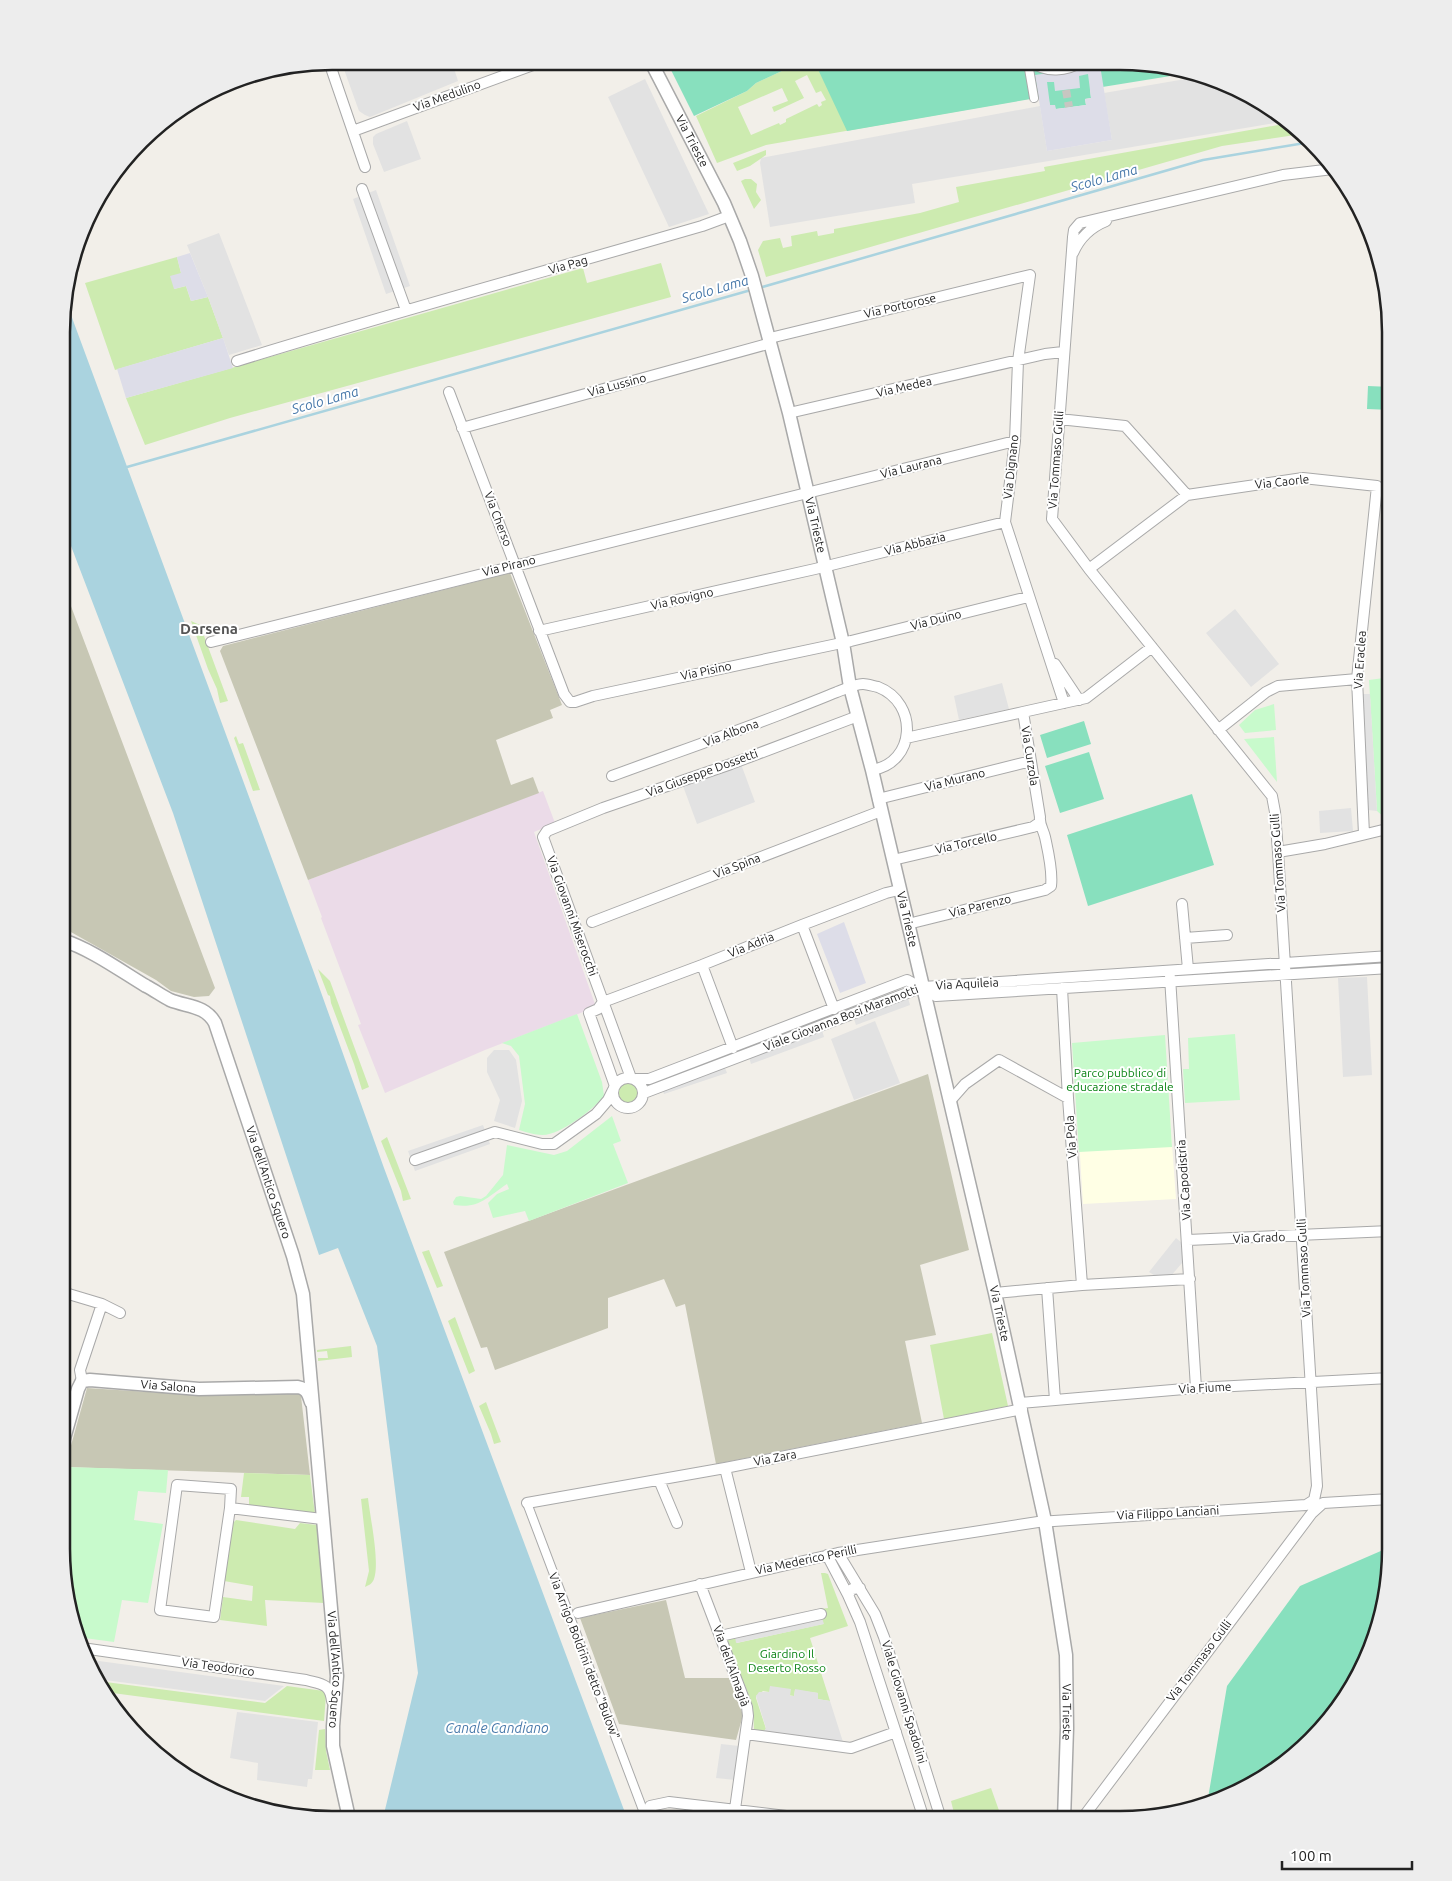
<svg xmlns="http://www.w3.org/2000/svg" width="1452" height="1881" viewBox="0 0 1452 1881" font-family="Ubuntu,sans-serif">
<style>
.industrial{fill:#ebdbe8}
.education{fill:#ffffe5}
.construction{fill:#c7c7b4}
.grass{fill:#cdebb0;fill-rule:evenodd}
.park{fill:#c8facc}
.pitch{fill:#88e0be}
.parking{fill:#e2e2e2}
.plaza{fill:#dddde8;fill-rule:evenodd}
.water{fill:#aad3df}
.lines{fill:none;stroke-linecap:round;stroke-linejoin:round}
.stream{stroke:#aad3df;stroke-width:2.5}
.pedestrian-tunnel{stroke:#c8c6c1;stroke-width:8;stroke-dasharray:8 4;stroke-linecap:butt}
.pedestrian-casing{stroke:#a9a9a9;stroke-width:10}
.minor-casing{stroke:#a9a9a9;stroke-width:12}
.tertiary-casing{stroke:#a9a9a9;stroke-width:15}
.pedestrian{stroke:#fff;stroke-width:8}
.minor{stroke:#fff;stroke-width:10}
.tertiary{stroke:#fff;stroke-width:12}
.labels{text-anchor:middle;stroke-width:4;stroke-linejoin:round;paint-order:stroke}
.street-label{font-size:12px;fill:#222;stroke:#fff}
.park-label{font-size:12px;fill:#0c8416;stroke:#fff}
.water-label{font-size:14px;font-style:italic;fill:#4a7aab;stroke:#fff}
.quarter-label{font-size:15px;font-weight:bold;fill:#555;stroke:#fff}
.rim{fill:none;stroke:#222;stroke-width:2.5}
</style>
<rect width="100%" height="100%" fill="#f2efe9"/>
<path class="industrial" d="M543 791 555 823 534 832 596 1007 485 1050 385 1093 358 1025 361 1024 321 918 322 917 308 880Z"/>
<path class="education" d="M1170 1117 1176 1199 1083 1204 1078 1123Z"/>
<path class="construction" d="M510 573 562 705 550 710 553 718 496 740 511 785 533 777 539 793 308 880 220 651 223 646Z
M63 585 215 988 209 996 194 997 171 991 156 980 62 927Z
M928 1074 969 1250 920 1265 936 1335 905 1341 922 1423 716 1464 685 1304 676 1307 664 1279 608 1298V1328L495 1370 487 1347 481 1348 444 1252Z
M87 1388 194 1395 298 1392 301 1396 310 1475 65 1467Z
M666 1600 685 1678H729L743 1715 736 1740 619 1724 580 1618Z"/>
<path class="grass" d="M799 63H815L818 69 1028 99 766 145 717 163 696 116 747 91 756 83ZM807 75 816 93 821 91 826 100 821 102 822 105 819 107 817 104 786 119V122L780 125 779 123 751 135 738 107 782 88 788 101 772 107 774 112 804 98 795 81Z
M1289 123 1302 134 1222 146 766 277 758 250 763 241 780 238 783 248 792 246 791 236 817 231 818 236 834 233V229L920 213 959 202 956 187 1045 171 1044 167Z
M766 150V155L750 166 737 171 733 163Z
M745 179H751L757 184 756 192 761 200 754 209 741 181Z
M177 257 181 273 174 289 186 286 191 301 208 297 223 338 115 370 85 283Z
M661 263 671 297 230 418 145 445 126 398 583 268 587 283Z
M191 621 200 625 228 701 220 703 217 689 208 669Z
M236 736 239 744 243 743 260 790 253 791 234 738Z
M318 969 330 981 369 1087 362 1090 354 1064 331 1003 330 996 328 995Z
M618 1093a10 10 0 1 1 20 0a10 10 0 1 1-20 0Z
M387 1137 411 1199 403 1201 401 1191 381 1141Z
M429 1250 443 1286 437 1288 422 1252Z
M455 1317 475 1371 469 1374 448 1321Z
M992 1333 1008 1406 944 1419 930 1345Z
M351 1346 352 1357 318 1361V1358H328L327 1351 317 1352V1350Z
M486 1402 501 1442 494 1444 491 1434 479 1406Z
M244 1473 310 1475 315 1514 249 1505V1497H241Z
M368 1498C370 1517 380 1562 374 1579 372 1584 369 1585 365 1587L369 1571 361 1499Z
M236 1520 295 1529 300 1523 317 1525 324 1603 265 1600 267 1626 220 1620 223 1597 252 1601 253 1586 224 1581 232 1524Z
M821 1573H825L828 1574 848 1626 810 1638 830 1701 817 1699 818 1693 795 1690 794 1696 763 1691 756 1696V1698L766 1729 764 1731 754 1730 753 1706 727 1640 729 1637 735 1636 737 1643 823 1624 820 1609 828 1608Z
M98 1681 265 1703 287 1686 324 1691 326 1695 324 1721 105 1692Z
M325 1729 326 1751 330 1770H315L319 1730Z
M991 1788 1002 1819H950L955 1817 951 1801Z"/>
<path class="park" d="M1391 677V819H1386L1377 811 1369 680Z
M1274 704 1276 730 1245 733 1239 725 1255 710Z
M1274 737 1277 782 1244 739Z
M577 1014 602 1082 604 1096C594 1109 559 1136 542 1135 535 1135 526 1132 519 1130L525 1104 519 1056 511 1046 502 1043Z
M1235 1034 1240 1100 1185 1103 1183 1069H1189L1188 1038Z
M1165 1035 1172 1147 1079 1152 1072 1043Z
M612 1116 621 1141 613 1144 628 1183 529 1221 525 1211 493 1218 488 1203 497 1194 509 1189 507 1184C487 1197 480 1209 454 1205L453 1202 456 1197 460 1196 481 1199 486 1196 503 1175 507 1145 554 1155 567 1151Z
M65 1467 168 1470 166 1493 138 1491 134 1520 163 1524 148 1603 122 1600 114 1642 77 1637C62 1595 55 1510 65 1467Z"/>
<path class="pitch" d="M667 62 799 63 756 83 747 91 694 116Z
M815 63 1155 64 1189 73 1090 89 1091 98 1085 99 1086 105 1056 109 1050 106 1048 96 847 131Z
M1368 386 1391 387V410L1367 409Z
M1084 721 1091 744 1047 758 1040 735Z
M1089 752 1104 799 1060 813 1045 766Z
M1192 794 1214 865 1088 906 1067 835Z
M1390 1547V1567L1376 1635 1345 1699 1299 1752 1240 1792 1207 1804 1227 1686 1300 1586Z"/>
<path class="parking" d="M341 61 452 62 458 81 370 117 365 115 359 111Z
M1203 76 1223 82 1270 107 1287 121 912 184 915 203 770 227 760 163 761 158 1040 106 1047 151 1112 140 1104 93Z
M645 79 709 214 669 227 608 97Z
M407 121 421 159 384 172 373 144V137L376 134Z
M376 190 410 286 386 294 353 199Z
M219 233 262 345 229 355 208 297 187 245Z
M1235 609 1279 664 1251 687 1206 633Z
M1002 683 1009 709 959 720 954 696Z
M1362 694H1370L1377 811 1368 810Z
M741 764 755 802 697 824 683 786Z
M1351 808 1353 831 1320 833 1319 811Z
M1367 977 1372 1075 1343 1077 1338 978Z
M908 998 910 1005 856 1025 854 1019Z
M875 1021 900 1083 854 1100 831 1039Z
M822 1030 824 1037 751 1064 749 1057Z
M494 1050H509L516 1060 522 1101 515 1128 494 1121 500 1100 487 1072V1058Z
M725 1068 727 1073 664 1094 662 1089Z
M483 1125 490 1144 415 1171 408 1151Z
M1176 1238 1182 1243V1263L1170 1277 1160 1279 1149 1272Z
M822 1618 824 1624 736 1643 735 1636Z
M85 1658 99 1661 284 1686 265 1701 97 1679 89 1669Z
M770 1686 791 1689 790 1696H794L795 1689 818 1693V1699L830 1701 843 1742 764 1731 766 1728 756 1696 759 1692H769Z
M237 1712 318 1722 312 1779H308L307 1787 257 1780 258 1763 230 1758Z
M721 1744 739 1746 735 1780 716 1778Z"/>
<path class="plaza" d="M1100 65 1112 140 1047 151 1035 75ZM1088 74 1091 98 1085 99 1086 105 1056 109 1055 105H1050L1047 82H1054L1055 91 1080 88 1079 76Z
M190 253 208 297 191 301 186 286 174 289 170 276 181 273 177 257Z
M223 338 233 368 126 398 117 369Z
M844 922 866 983 840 993 817 934Z"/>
<path class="water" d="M64 296 313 970 384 1168 627 1818H383L418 1673 377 1346 338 1248 319 1255 173 813 63 525Z"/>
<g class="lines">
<path class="stream" d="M759 288 1203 160 1311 142
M127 467 751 290"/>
<path class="pedestrian-tunnel" d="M1066 90 1069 107"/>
<g class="pedestrian-casing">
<path id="pedestrian" d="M1028 63 1034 98
M1033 63C1045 74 1068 72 1080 63
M527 1503 646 1818"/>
</g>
<g class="minor-casing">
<path id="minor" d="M329 62 365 167
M353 131 541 62
M362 189 406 310
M1073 253C1079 239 1091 227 1106 221
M770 338 1030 275 1018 361 1015 441 1005 522 1064 703
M237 361C391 313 547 271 702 226L729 216
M449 392 564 694 570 702H575L593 696 851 641 1028 597
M789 413 1045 354 1063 352
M1059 419 1125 426 1187 495
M462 428 771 343
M1089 569 1187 495 1303 478 1377 486 1357 679 1364 834
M539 631 815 569 1005 522
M211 642 1015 441
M1055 664 1079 700
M1218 730 1266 692 1278 686 1357 679
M906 738 1023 712
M612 776C669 755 727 735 784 713 802 706 820 699 837 692 845 689 855 684 863 684 867 684 873 686 878 687 919 703 916 763 872 770
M878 799 1031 761
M1278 852 1325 844 1391 828
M893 860 1033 827 1039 823
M1182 904 1188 969
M592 922 881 811
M908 924 1045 890 1051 886C1053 871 1048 851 1045 837 1043 829 1039 824 1040 817L1023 712 1086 698 1152 647
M802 925 834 1009
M1185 938 1227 935
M702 965 733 1048
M1170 977 1196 1388
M1062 988 1068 1098 1082 1285
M603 1002 702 965 802 925 886 893 899 890
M603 1002 598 1009 589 1013 615 1086
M613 1093a15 15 0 1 1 30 0a15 15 0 1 1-30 0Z
M631 1078 543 837 547 831 603 808 731 764 858 716
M636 1079H649L907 980 936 996 1390 968
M644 1093 923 987 1390 956
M950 1101 965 1084 999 1060 1068 1098
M415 1160 495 1132 542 1144H554L596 1114 608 1100 613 1090
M1188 1240 1390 1231
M1047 1288 1055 1400
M62 1292 102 1304 120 1313
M995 1293 1082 1285 1190 1279
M82 1381 80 1370 102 1304
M1020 1403 1196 1388 1390 1378
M725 1468 751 1572
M659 1480 677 1523
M527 1503 725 1468 1022 1409
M230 1508 214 1617 160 1610 177 1485 231 1489 230 1508 322 1519
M838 1553 875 1614 884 1637 941 1819
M827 1555 848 1595
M700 1584 747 1707 748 1716 735 1809
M860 1588 852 1589 848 1595 860 1622 924 1819
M578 1613 838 1553 1038 1522 1306 1505 1314 1500 1317 1486 1278 852 1275 812 1272 796 1089 569 1052 519 1073 237 1074 230 1080 223 1283 175 1333 169
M720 1636 821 1614
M82 1648 306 1680C321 1684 330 1683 332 1701
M746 1734 851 1748 896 1732
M650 1806 669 1802 811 1819
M1081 1820 1312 1513 1323 1503 1390 1499"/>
</g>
<g class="tertiary-casing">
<g id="tertiary">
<path id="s1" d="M651 62 724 203 740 241 752 276 789 413 843 643 850 687 872 770 995 1293 1045 1521 1066 1655 1067 1728 1064 1820"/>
<path id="s2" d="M62 940C91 949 121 971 146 986 154 990 162 996 170 1000 187 1007 205 1005 215 1023L293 1256 303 1294 337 1676 333 1726V1746L349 1818"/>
<path id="s3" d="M61 1449 78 1389 82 1381 90 1380 199 1389 298 1387C307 1389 308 1393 311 1402"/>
</g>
</g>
<use href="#pedestrian" class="pedestrian"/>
<use href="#minor" class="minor"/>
<use href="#tertiary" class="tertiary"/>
</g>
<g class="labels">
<g class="street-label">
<text transform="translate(447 96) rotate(-20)" y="4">Via Medulino</text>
<text dy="4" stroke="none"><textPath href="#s1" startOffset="89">Via Trieste</textPath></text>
<text transform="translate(568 265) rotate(-16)" y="4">Via Pag</text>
<text transform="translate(900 306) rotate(-13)" y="4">Via Portorose</text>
<text transform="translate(617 385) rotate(-15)" y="4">Via Lussino</text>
<text transform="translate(904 387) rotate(-13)" y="4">Via Medea</text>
<text transform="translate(1056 460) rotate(-86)" y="4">Via Tommaso Gulli</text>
<text transform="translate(911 467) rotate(-14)" y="4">Via Laurana</text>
<text transform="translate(1011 467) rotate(-84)" y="4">Via Dignano</text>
<text transform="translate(1282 482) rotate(-6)" y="4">Via Caorle</text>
<text transform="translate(498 519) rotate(69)" y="4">Via Cherso</text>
<text dy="4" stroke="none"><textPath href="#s1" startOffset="494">Via Trieste</textPath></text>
<text transform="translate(915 544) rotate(-14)" y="4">Via Abbazia</text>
<text transform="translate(509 566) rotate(-14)" y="4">Via Pirano</text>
<text transform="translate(682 599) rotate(-13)" y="4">Via Rovigno</text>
<text transform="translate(936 620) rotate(-14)" y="4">Via Duino</text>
<text transform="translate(1360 660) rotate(-86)" y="4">Via Eraclea</text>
<text transform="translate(706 671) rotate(-12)" y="4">Via Pisino</text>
<text transform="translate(731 733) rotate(-20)" y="4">Via Albona</text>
<text transform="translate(1030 756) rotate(81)" y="4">Via Curzola</text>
<text transform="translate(702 773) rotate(-20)" y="4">Via Giuseppe Dossetti</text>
<text transform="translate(955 780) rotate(-14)" y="4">Via Murano</text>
<text transform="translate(966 843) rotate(-13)" y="4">Via Torcello</text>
<text transform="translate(1278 863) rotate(-94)" y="4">Via Tommaso Gulli</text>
<text transform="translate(737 866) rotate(-21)" y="4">Via Spina</text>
<text transform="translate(980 906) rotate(-14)" y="4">Via Parenzo</text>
<text transform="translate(572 916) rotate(70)" y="4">Via Giovanni Miserocchi</text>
<text dy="4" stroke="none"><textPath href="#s1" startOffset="899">Via Trieste</textPath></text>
<text transform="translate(751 945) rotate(-22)" y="4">Via Adria</text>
<text transform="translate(967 984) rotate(-3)" y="4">Via Aquileia</text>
<text transform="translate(841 1018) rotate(-21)" y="4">Viale Giovanna Bosi Maramotti</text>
<text transform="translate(1071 1137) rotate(-94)" y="4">Via Pola</text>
<text transform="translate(1184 1180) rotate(-94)" y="4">Via Capodistria</text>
<text dy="4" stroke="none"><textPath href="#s2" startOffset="344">Via dell'Antico Squero</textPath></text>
<text transform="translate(1259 1238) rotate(-2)" y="4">Via Grado</text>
<text transform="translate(1304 1268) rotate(-93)" y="4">Via Tommaso Gulli</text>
<text dy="4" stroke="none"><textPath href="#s1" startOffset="1304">Via Trieste</textPath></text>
<text dy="4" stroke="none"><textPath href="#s3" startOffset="158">Via Salona</textPath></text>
<text transform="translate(1205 1388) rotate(-3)" y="4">Via Fiume</text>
<text transform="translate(775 1458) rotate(-11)" y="4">Via Zara</text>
<text transform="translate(1168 1513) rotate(-3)" y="4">Via Filippo Lanciani</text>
<text transform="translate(806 1560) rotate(-12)" y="4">Via Mederico Perilli</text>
<text transform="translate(584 1656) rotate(69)" y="4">Via Arrigo Boldrini detto "Bulow"</text>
<text transform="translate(1199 1661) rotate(-53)" y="4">Via Tommaso Gulli</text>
<text transform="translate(731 1666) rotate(70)" y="4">Via dell'Almagià</text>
<text transform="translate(218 1667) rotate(8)" y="4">Via Teodorico</text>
<text dy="4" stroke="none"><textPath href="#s2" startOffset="838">Via dell'Antico Squero</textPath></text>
<text transform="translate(904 1702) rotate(73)" y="4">Viale Giovanni Spadolini</text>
<text dy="4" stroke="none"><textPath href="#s1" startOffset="1709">Via Trieste</textPath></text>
</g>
<g class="park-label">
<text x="1120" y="1077">Parco pubblico di<tspan x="1120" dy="14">educazione stradale</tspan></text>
<text x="787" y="1658">Giardino Il<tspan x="787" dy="14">Deserto Rosso</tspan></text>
</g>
<g class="water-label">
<text transform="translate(1104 178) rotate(-16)" y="5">Scolo Lama</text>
<text transform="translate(715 289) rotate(-16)" y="5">Scolo Lama</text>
<text transform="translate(325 400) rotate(-16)" y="5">Scolo Lama</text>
<text x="497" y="1733">Canale Candiano</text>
</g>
<g class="quarter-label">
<text x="209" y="634">Darsena</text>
</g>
</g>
<path d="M0 0H1452V1881H0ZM332 70H1120A262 262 0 0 1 1382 332V1549A262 262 0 0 1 1120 1811H332A262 262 0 0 1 70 1549V332A262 262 0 0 1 332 70Z" fill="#ededed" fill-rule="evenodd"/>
<path class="rim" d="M332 70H1120A262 262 0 0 1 1382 332V1549A262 262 0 0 1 1120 1811H332A262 262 0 0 1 70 1549V332A262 262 0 0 1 332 70Z"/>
<path d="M1282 1861v8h130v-8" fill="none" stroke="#222222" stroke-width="2.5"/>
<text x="1290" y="1861" font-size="15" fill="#222222" stroke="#ffffff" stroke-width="4" paint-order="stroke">100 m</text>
</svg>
